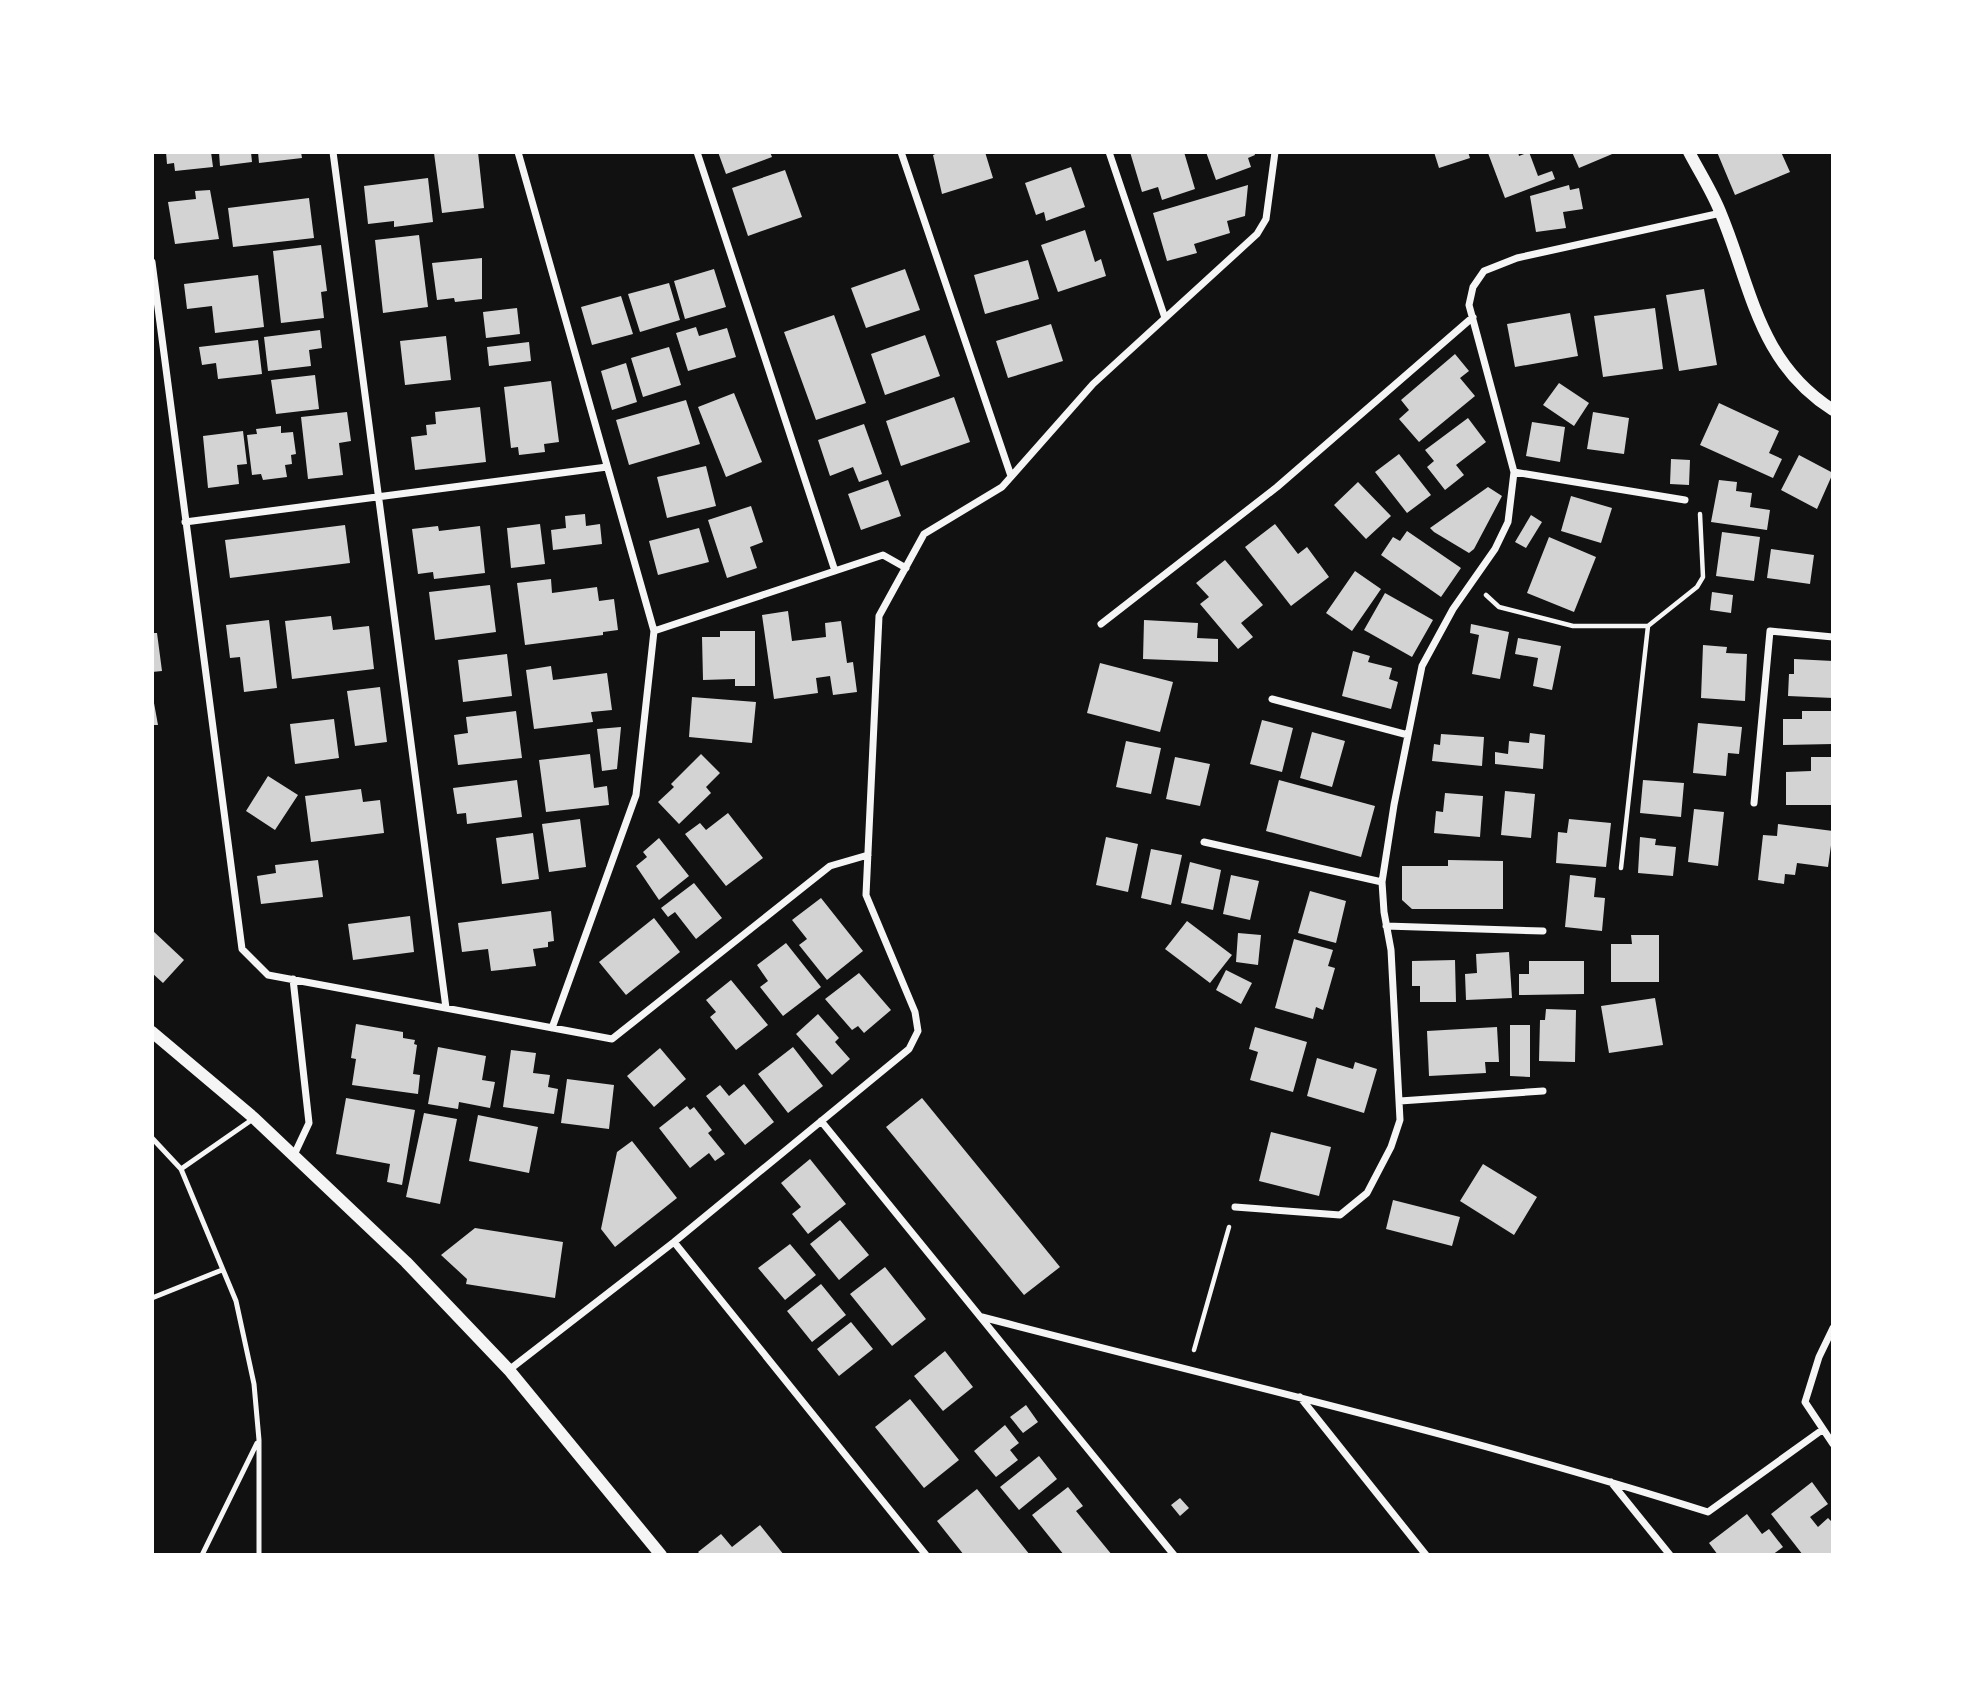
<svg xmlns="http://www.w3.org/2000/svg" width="1985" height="1707" viewBox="0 0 1985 1707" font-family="Karla,sans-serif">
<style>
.building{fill:#d3d3d3}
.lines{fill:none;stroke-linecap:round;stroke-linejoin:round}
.path{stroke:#f5f5f5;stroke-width:4.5}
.service{stroke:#f5f5f5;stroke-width:5}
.minor{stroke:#f5f5f5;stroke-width:7}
.tertiary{stroke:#f5f5f5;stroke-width:12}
</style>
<rect width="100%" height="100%" fill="#111"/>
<path class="building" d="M166 152H211L213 167 175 171 174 163 167 164Z
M219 152H251L252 162 220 166Z
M258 152H301L302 158 259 163Z
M478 152 484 208 442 213 434 153Z
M718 152H770L772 157 726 174Z
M940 152H985L993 178 942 194 933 155Z
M1130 152H1184L1195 189 1162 200 1158 187 1142 192Z
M1206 152H1254L1255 155 1248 158 1251 167 1216 180Z
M1434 152H1468L1470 158 1439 168Z
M1518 152 1519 156 1529 152 1538 176 1552 171 1555 179 1505 198 1488 153Z
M1572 152H1617L1579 168Z
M1717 152H1781L1790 172 1735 195Z
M1071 167 1085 207 1046 221 1044 212 1036 215 1025 183Z
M785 170 802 217 748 236 732 188Z
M428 178 433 222 394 227V221L368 224 364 186Z
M1248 185 1245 216 1227 221 1230 233 1194 244 1197 253 1167 261 1153 213Z
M1569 185 1570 190 1579 188 1583 209 1563 212 1566 228 1536 232 1530 196Z
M210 190 219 239 175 244 168 202 196 199 195 191Z
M309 198 314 238 233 247 228 208Z
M1085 230 1095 262 1101 259 1106 276 1058 292 1041 245Z
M419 235 428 307 383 313 375 240Z
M321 245 327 291 321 292 324 318 281 323 273 251Z
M482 258V299L455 302 454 298 437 300 432 263Z
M1028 260 1039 299 985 314 974 275Z
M714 269 726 307 685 319 674 281Z
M905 269 920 310 866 328 851 288Z
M258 275 264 327 215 333 212 306 187 309 184 284Z
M669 283 680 320 640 332 628 294Z
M1704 289 1717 365 1679 371 1666 295Z
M621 296 633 334 592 345 581 307Z
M517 308 520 334 486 338 483 312Z
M1655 308 1663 369 1603 377 1594 316Z
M1570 313 1578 356 1515 367 1507 324Z
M834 315 866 403 816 420 784 332Z
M1051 324 1063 361 1008 378 996 341Z
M696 327 699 336 727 328 736 357 688 371 676 333Z
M320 330 322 348 309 350 311 366 268 371 264 337Z
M925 335 940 376 885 395 871 354Z
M446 336 451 380 405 385 400 341Z
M258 340 262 374 218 379 216 363 202 365 199 347Z
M529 342 531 361 489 366 487 347Z
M669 347 681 385 643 397 631 358Z
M1455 354 1469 371 1460 378 1475 396 1419 442 1399 419 1409 410 1401 400Z
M626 363 637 402 612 410 601 371Z
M315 375 319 409 276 414 271 380Z
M551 381 559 442 544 444 545 452 519 455 518 447 511 448 504 387Z
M1559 383 1589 403 1574 426 1543 405Z
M734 393 762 462 726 477 698 407Z
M954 397 970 442 901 466 886 421Z
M686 400 700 444 629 465 616 420Z
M1719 403 1779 431 1769 453 1782 459 1773 478 1700 445Z
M480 407 486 462 415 470 411 437 427 435 426 425 436 424 435 412Z
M347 412 351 441 339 443 343 475 308 479 301 417Z
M1593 412 1629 418 1624 454 1587 449Z
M1468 418 1486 442 1456 465 1464 475 1445 490 1427 467 1434 461 1425 450Z
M1532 422 1565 427 1560 462 1526 456Z
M864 424 882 474 859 482 853 467 830 476 818 440Z
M281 426V433L293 432 296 454 291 455 292 464 285 465 287 477 263 480 261 474 252 475 247 435 257 434 256 429Z
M243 431 247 464 237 465 239 484 208 488 203 436Z
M1399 454 1431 495 1407 513 1375 472Z
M1799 455 1833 473 1817 509 1781 490Z
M1671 459 1690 460 1689 485 1670 484Z
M706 466 716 506 667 518 657 477Z
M888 480 901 516 861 530 848 494Z
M1719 480 1737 482 1736 491 1752 493 1750 507 1770 510 1767 530 1711 522Z
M1358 482 1391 516 1366 539 1334 505Z
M1488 487 1502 496 1474 549 1469 553 1434 532 1430 528Z
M1571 496 1612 508 1601 543 1561 531Z
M751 506 763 542 750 547 757 568 727 578 708 520Z
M585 514 586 526 600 524 602 544 553 550 551 530 566 528 565 516Z
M1531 515 1542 522 1526 548 1515 542Z
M540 524 545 564 511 568 507 528Z
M1275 524 1298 554 1307 547 1329 577 1291 606 1245 547Z
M345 525 350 563 230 578 225 540Z
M438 526 439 531 480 526 485 573 434 579 433 572 418 574 412 529Z
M699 528 709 562 658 575 649 541Z
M1407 531 1461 568 1441 597 1381 555 1393 537 1400 541Z
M1722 532 1760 537 1754 581 1716 576Z
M1549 537 1596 557 1574 612 1527 593Z
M1771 549 1814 555 1810 584 1767 578Z
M1225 560 1263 605 1241 623 1253 637 1238 649 1200 604 1209 597 1196 583Z
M1355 571 1381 589 1352 631 1326 613Z
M551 579 552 593 597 587 599 601 614 599 618 630 603 632V635L525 645 517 583Z
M490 585 496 632 435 640 429 592Z
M1712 592 1733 595 1731 613 1710 610Z
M1385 593 1433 620 1412 657 1364 630Z
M788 611 792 641 826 637 825 623 841 621 847 663 853 662 857 692 833 695 830 676 816 678 818 693 774 699 762 615Z
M331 616 333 630 369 626 374 669 292 679 285 621Z
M269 620 277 688 244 692 240 657 230 658 226 625Z
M1144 620 1198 623 1197 638 1218 639V662L1143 659Z
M1471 624 1509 632 1500 679 1472 674 1479 635 1470 633Z
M720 631H755V686H735V679L703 680 702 637H720Z
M152 633H157L162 671 152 672Z
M1518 638 1561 646 1552 690 1533 686 1538 658 1515 654Z
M1703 645 1727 647 1726 653 1747 654 1745 701 1701 698Z
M1353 651 1370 656 1368 662 1392 668 1389 679 1398 682 1391 709 1342 696Z
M507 654 512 696 463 702 458 660Z
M1794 659 1833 661V698L1788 696 1789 674H1794Z
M1100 663 1173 682 1160 732 1087 713Z
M551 666 553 680 607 673 612 710 591 712 593 722 534 729 526 670Z
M380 687 387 742 355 746 347 691Z
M152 692 158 725H152Z
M692 697 756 702 752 743 689 737Z
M516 711 522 758 458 765 454 735 468 733 466 717Z
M1802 711H1833V744L1783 745V719H1802Z
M334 719 339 758 295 764 290 724Z
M1262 720 1293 728 1282 772 1250 764Z
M1698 723 1742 727 1739 754 1728 753 1726 776 1693 773Z
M621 727 617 769 602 771 597 729Z
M1312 732 1345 741 1332 787 1300 778Z
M1530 733 1545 735 1543 769 1495 764V752L1508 754 1509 741 1529 743Z
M1441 734 1484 737 1482 766 1432 761 1434 744 1440 745Z
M1126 741 1161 748 1151 794 1116 787Z
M590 754 594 788 607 786 609 805 546 812 539 760Z
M701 754 720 773 706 787 711 793 679 824 658 802 674 787 671 784Z
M1175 757 1210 764 1200 806 1166 799Z
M1811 757H1832L1833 805H1786V772L1811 771Z
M268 776 298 795 275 830 246 811Z
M517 780 522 817 467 824 466 813 457 814 453 788Z
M1279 780 1375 806 1361 857 1266 831Z
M1643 780 1684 783 1681 817 1640 813Z
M361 789 363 802 380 800 384 833 311 842 305 796Z
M1505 791 1535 794 1531 838 1501 835Z
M1445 793 1483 796 1480 837 1434 833 1436 811 1443 812Z
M1694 809 1724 812 1718 866 1688 862Z
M728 813 763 858 726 886 685 834 700 823 706 830Z
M580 819 586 867 549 872 542 824Z
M1569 819 1611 823 1606 867 1556 863 1558 832 1567 833Z
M1778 824 1833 831 1828 867 1797 863 1795 875 1785 874 1784 884 1758 880 1763 835 1777 836Z
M533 833 539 879 502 884 496 838Z
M1106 837 1138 844 1128 892 1096 885Z
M1640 837 1656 839 1655 845 1676 847 1673 876 1638 873Z
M659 838 689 876 659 900 636 866 647 857 643 852Z
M1151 849 1182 855 1171 905 1141 898Z
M318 860 323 897 261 904 257 876 276 873 275 865Z
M1448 860 1503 861V909H1412L1402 900V866H1448Z
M1190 862 1221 870 1213 910 1181 903Z
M1231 875 1259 881 1250 920 1223 914Z
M1570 875 1596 878 1594 897 1605 898 1602 931 1565 927Z
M694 883 722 918 696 939 675 912 668 917 661 908Z
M1310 891 1346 901 1336 943 1298 933Z
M821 898 863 951 827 980 799 945 807 939 792 920Z
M551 911 554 941 548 942V947L533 949 536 966 491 971 488 949 462 952 458 923Z
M410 916 414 952 353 960 348 924Z
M654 918 680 952 626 995 599 962Z
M1187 921 1232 955 1210 983 1165 949Z
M152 930 184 960 163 983 152 973Z
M1238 933 1261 935 1258 965 1236 962Z
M1631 935H1659V982H1611V944H1632Z
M1294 939 1333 950 1328 966 1335 968 1323 1010 1316 1007 1313 1019 1275 1008Z
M786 943 821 987 783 1016 760 987 768 981 757 965Z
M1509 952 1512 998 1466 1000 1465 974 1477 973 1476 954Z
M1455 960 1456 1002H1420V986H1412V961Z
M1529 961H1584V994L1519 995V974H1529Z
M1226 970 1252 983 1241 1004 1216 990Z
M859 973 891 1010 864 1033 858 1026 852 1030 825 999Z
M731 980 768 1025 736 1050 710 1017 716 1012 706 1000Z
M1655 998 1663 1045 1609 1053 1601 1006Z
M1546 1009 1576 1010 1575 1062 1539 1061 1540 1020H1545Z
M818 1014 839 1038 835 1042 850 1059 832 1075 796 1034Z
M356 1024 403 1032V1038L415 1040 414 1044 417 1045 413 1074 420 1075 418 1094 352 1085 356 1059 351 1058Z
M1510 1025H1530V1077L1510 1076Z
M1255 1027 1307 1042 1293 1092 1250 1080 1258 1052 1249 1049Z
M1497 1027 1499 1062H1485L1486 1073 1429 1076 1427 1031Z
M438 1047 486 1056 482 1080 495 1082 490 1108 459 1102 458 1109 428 1104Z
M793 1047 823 1086 788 1113 758 1074Z
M660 1048 686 1079 654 1107 627 1076Z
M511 1050 536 1053 533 1073 550 1075 548 1087 558 1089 554 1114 503 1107Z
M1317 1058 1353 1069 1355 1062 1377 1069 1364 1113 1307 1096Z
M567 1079 614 1085 609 1129 561 1123Z
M744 1084 774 1122 745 1145 706 1096 720 1085 729 1096Z
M346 1098 415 1110 402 1185 387 1182 390 1164 336 1154Z
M922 1098 1060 1267 1024 1295 886 1127Z
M687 1106 690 1110 694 1107 712 1130 708 1133 725 1154 715 1161 709 1153 690 1168 659 1128Z
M424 1113 457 1119 440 1204 406 1197Z
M478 1115 538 1127 529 1173 469 1161Z
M1271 1132 1331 1147 1319 1196 1259 1181Z
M632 1141 677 1198 615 1247 601 1229 617 1152Z
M810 1159 846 1204 808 1234 792 1214 801 1207 781 1183Z
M1483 1164 1537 1197 1514 1235 1460 1201Z
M1393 1200 1460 1217 1452 1246 1386 1229Z
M840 1220 869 1255 839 1280 810 1244Z
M475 1228 563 1242 555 1298 466 1284 467 1279 441 1255Z
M790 1244 816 1275 785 1300 758 1268Z
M885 1267 926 1319 892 1346 850 1294Z
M821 1284 846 1315 812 1342 787 1311Z
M851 1322 873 1349 839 1376 817 1349Z
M945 1351 973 1387 943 1411 914 1376Z
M910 1399 959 1460 924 1488 875 1427Z
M1026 1405 1038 1422 1023 1433 1010 1417Z
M1005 1425 1019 1443 1010 1450 1018 1460 996 1477 974 1451Z
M1039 1456 1057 1479 1019 1510 1000 1487Z
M1812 1482 1828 1504 1810 1517 1818 1527 1828 1518 1833 1523V1555H1803L1771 1514Z
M1068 1487 1083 1506 1076 1511 1112 1555H1064L1032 1515Z
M977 1489 1030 1555H964L937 1521Z
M1180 1498 1189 1508 1180 1516 1171 1505Z
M1747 1514 1762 1534 1769 1529 1783 1547 1772 1555H1718L1709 1543Z
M760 1525 784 1555H701L698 1552 721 1534 732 1547Z"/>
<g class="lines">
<path class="path" d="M1486 595 1499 607 1573 626H1648L1697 587 1703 577 1700 514
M1621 868 1648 626
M1194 1350 1229 1227"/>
<path class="service" d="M152 1138 181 1169 236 1301 254 1384 259 1440V1555
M181 1169 253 1119
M152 1298 222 1270
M202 1555 257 1443"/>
<path class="minor" d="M333 152 446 1008
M518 152 654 631 636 795 552 1028
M697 152 835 571
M901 152 1011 476
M1109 152 1165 318
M152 262 242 949 268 975 612 1039 830 866 868 855
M1514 472 1685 500
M185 522 607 467
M1101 624 1277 487 1473 317
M654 631 883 555 906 568
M1272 699 1408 735
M1754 803 1770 631 1833 637
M1204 842 1382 882
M1386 926 1543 931
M293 979 309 1123 294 1155
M1400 1101 1543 1091
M821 1121 1174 1555
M1235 1207 1340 1215 1367 1193 1391 1147 1400 1120 1391 950 1384 912 1382 882 1394 805 1422 666 1453 609 1495 549 1508 522 1514 472 1469 305 1473 287 1484 271 1517 258 1721 213
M674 1242 926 1555
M982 1317C1224 1380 1469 1436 1708 1512L1822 1430
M1833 1328 1819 1357 1805 1402 1833 1444
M509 1370 674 1242 909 1049 918 1031 915 1012 866 895 879 616 924 534 1002 487 1093 384 1257 234 1266 219 1275 152
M1300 1397 1426 1555
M1611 1482 1670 1555"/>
<path class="tertiary" d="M1689 152C1700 173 1713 193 1721 214 1752 289 1758 362 1833 410
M152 1032 254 1118 406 1262 509 1370 661 1555"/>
</g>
<rect width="1985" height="1707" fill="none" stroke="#ffffff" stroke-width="308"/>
</svg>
